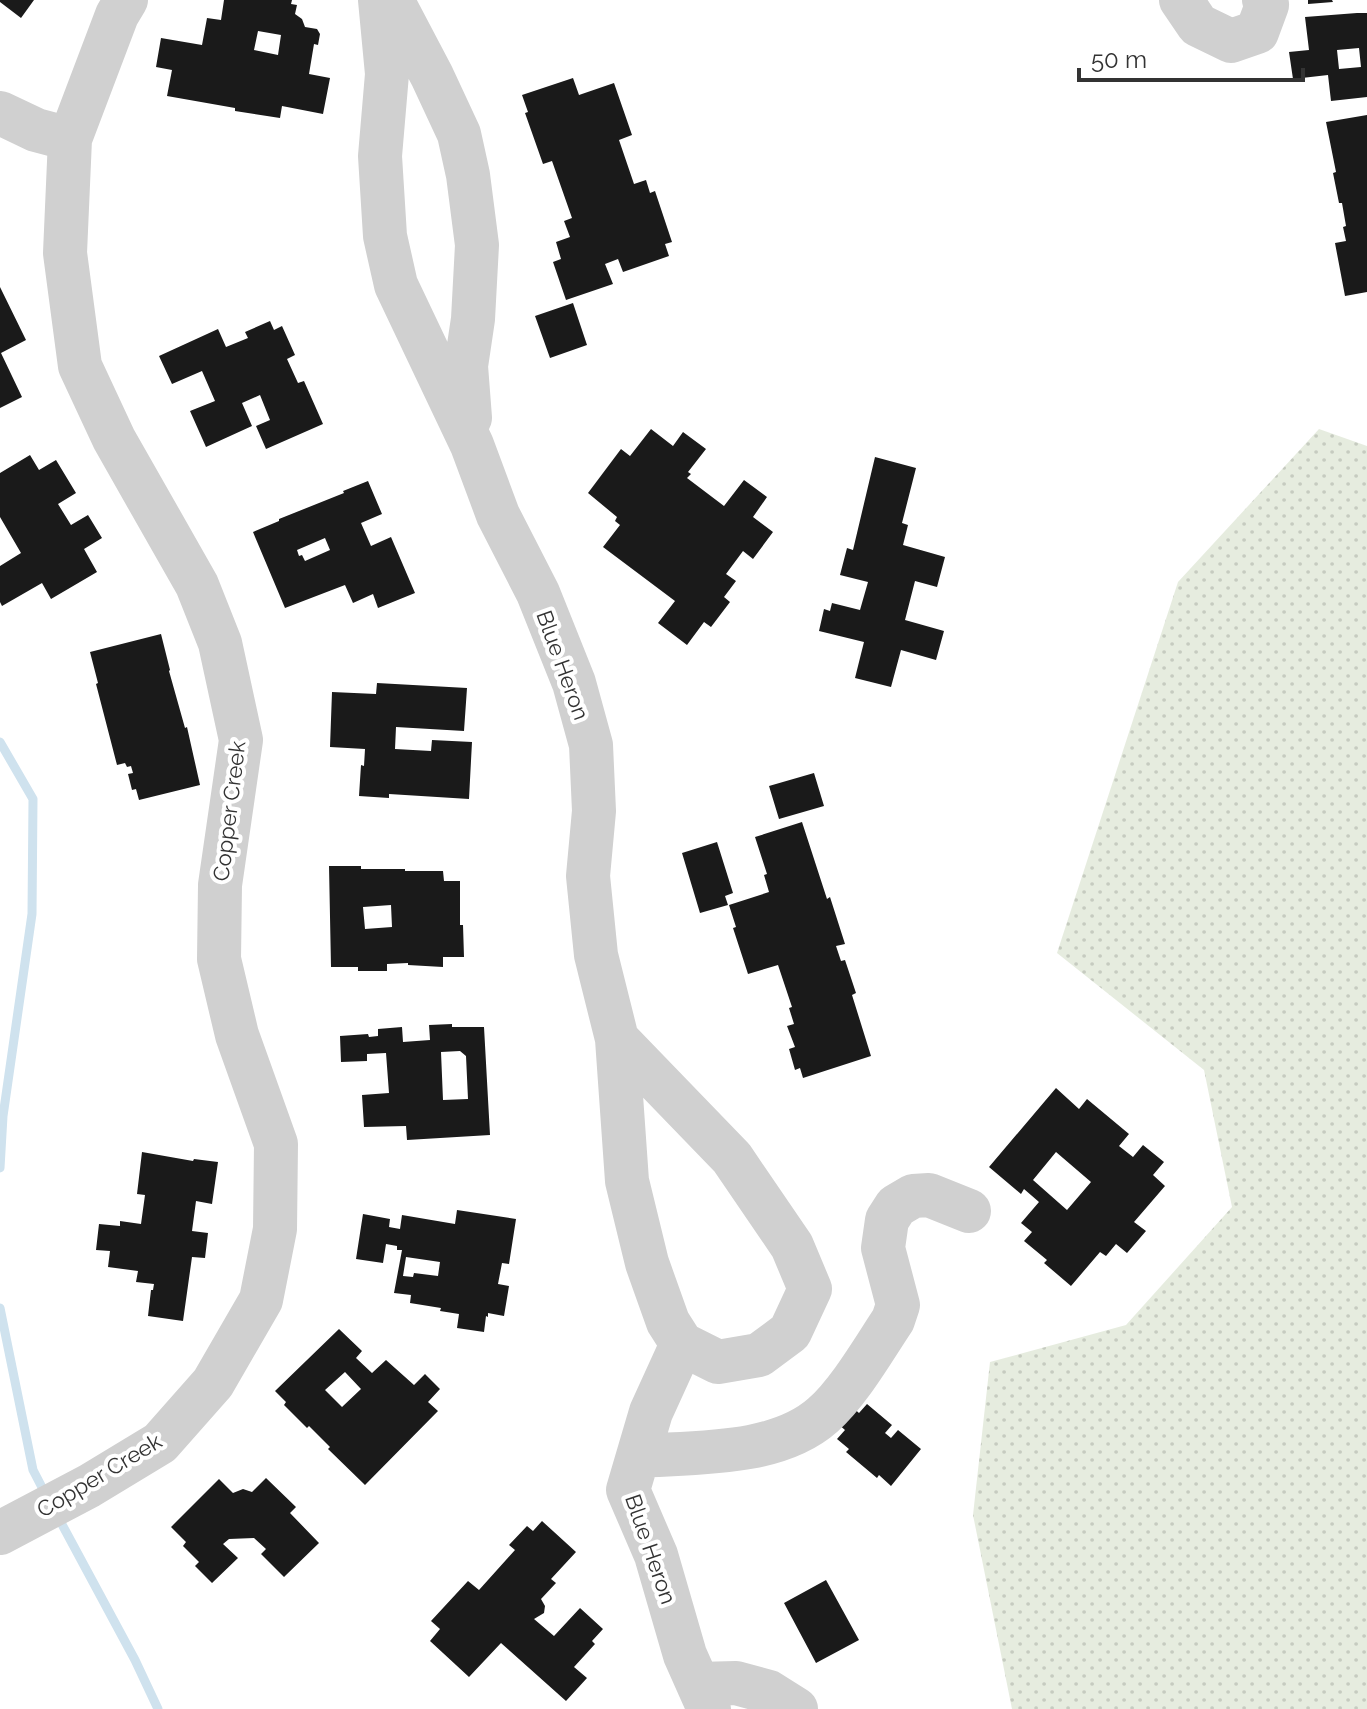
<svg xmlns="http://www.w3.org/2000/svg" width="1367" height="1709" viewBox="0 0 1367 1709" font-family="Raleway,sans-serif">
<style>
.grass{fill:url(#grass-dots)}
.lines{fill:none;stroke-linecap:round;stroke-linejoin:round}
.stream{stroke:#cfe2ee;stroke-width:9}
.building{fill:#1a1a1a;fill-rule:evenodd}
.minor{stroke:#d0d0d0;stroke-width:44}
.labels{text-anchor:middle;stroke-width:8;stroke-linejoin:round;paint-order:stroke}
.street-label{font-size:22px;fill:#333;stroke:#fff}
</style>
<defs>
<pattern id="grass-dots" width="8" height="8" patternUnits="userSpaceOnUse" patternTransform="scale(2)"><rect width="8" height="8" fill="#e6ecdf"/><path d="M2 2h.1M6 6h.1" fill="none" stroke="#c6cbc0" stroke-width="1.8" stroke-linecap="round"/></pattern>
</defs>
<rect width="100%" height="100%" fill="#fff"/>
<path class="grass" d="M1319 429 1367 446V1709H1012L973 1515 990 1362 1126 1325 1232 1207 1204 1070 1057 953 1178 582Z"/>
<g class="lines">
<path class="stream" d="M0 742 33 799 32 914 3 1116 0 1168
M0 1308 33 1470 47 1497
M58 1517 135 1660 158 1709"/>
</g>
<path class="building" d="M0 0H34L21 18 0 2Z
M224 0H292L291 4 297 5 295 14 302 19 305 27 317 29 320 34 318 45 314 44 309 74 330 78 323 114 282 106 280 118 235 111V108L167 96 172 70 156 67 161 38 202 45 207 18 221 20ZM258 31 281 35 278 55 254 50Z
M1308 0H1332L1333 2 1308 4Z
M1357 13H1367V97L1331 101 1328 75 1293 79 1289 52 1309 50 1305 17ZM1359 48 1361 67 1339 69 1337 50Z
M573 78 579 95 614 83 632 135 619 140 634 184 646 180 650 193 655 191 672 242 665 244 669 256 623 272 618 259 605 264 613 284 566 300 553 262 561 259 556 242 570 237 564 221 572 218 552 161 543 164 525 113 528 112 522 95Z
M1367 115V292L1345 296 1335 243 1346 241 1343 227 1346 226 1342 203H1339L1333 173 1336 172 1326 122Z
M0 287 26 340 1 353 22 397 0 408Z
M573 303 587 345 550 358 535 316Z
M270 321 274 330 282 326 295 355 287 359 298 383 304 381 323 424 266 449 256 426 270 420 260 395 242 403 252 426 206 447 190 411 215 401 202 371 172 384 159 356 218 329 226 347 248 338 245 332Z
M651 429 673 446 683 432 706 449 688 472 691 474 687 478 724 506 744 480 767 497 753 517 773 532 753 559 743 551 726 574 736 581 724 597 730 602 711 627 704 622 687 645 658 623 675 601 603 547 620 525 615 521 617 517 588 493 621 449 630 456Z
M30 455 39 470 56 460 76 493 58 504 71 525 88 515 102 538 84 549 97 572 51 599 42 583 2 606 0 602V566L21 553 0 517V473Z
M875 457 916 468 902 523 908 525 903 545 945 557 937 587 915 581 905 620 944 631 936 660 901 650 891 687 855 678 864 642 819 631 824 609 830 611 832 603 860 610 868 582 840 575 847 548 853 550Z
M368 481 382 514 361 523 371 546 391 537 415 593 378 608 373 594 353 603 345 585 285 608 253 532 279 521V519L344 493 343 491ZM325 538 330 550 305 561 302 555 299 556 297 550Z
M161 634 170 670 169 671 185 728 187 727 200 785 139 800 136 789 132 790 128 774 133 773 131 766 127 767 125 763 117 765 96 684 98 683 90 652Z
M377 683 467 688 464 731 396 727 395 749 431 751 432 740 472 742 469 799 389 794V798L359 796 361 765 364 766 365 749 330 747 332 692 376 694Z
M814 773 824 806 779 819 769 786Z
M802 822 827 899 830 897 845 944 836 946 841 961 845 960 856 993 852 995 871 1056 803 1078 800 1068 795 1070 789 1049 795 1047 787 1026 794 1024 789 1008 792 1007 778 965 748 974 733 928 736 927 729 905 769 892 764 875 767 874 755 837Z
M717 842 733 893 725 896 728 905 700 913 682 853Z
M329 866H361V869H405V871H443L444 881H460V925H463L464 957H443V967L408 965V963L387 964V971H358V967H331ZM391 905 392 927 365 929 363 907Z
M452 1024V1027H484L490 1135 407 1140 406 1126 364 1127 362 1095 389 1093 386 1053 367 1054V1061L341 1062 340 1036 368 1034 369 1037 378 1036V1029L402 1027 403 1042 430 1040 429 1025ZM460 1051 466 1056 468 1099 443 1100 441 1052Z
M1056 1088 1079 1109 1087 1099 1129 1134 1119 1146 1133 1157 1143 1145 1164 1162 1153 1175 1165 1186 1134 1222 1146 1231 1127 1253 1116 1244 1106 1256 1100 1252 1071 1286 1044 1263 1047 1260 1024 1241 1032 1232 1021 1223 1039 1202 1024 1189 1021 1194 989 1167ZM1056 1152 1091 1182 1067 1210 1033 1180Z
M142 1152 193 1161 194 1159 218 1162 212 1204 196 1201 192 1231 208 1233 205 1258 192 1257 183 1321 148 1316 151 1290H153L154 1284 136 1282 138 1271 108 1267 110 1251 96 1250 99 1224 120 1226V1221L141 1224 145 1195 137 1194Z
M457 1210 516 1219 509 1264 502 1263 498 1284 509 1286 504 1316 488 1313V1317L486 1316 484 1332 457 1328 459 1314 440 1311 441 1308 410 1303 411 1295 394 1293 402 1250H397V1246L386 1244 383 1263 356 1259 363 1214 390 1219 389 1227 400 1229 402 1215 455 1224ZM406 1257 440 1262 438 1276 414 1273 413 1277 403 1276Z
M339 1329 362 1351 356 1358 372 1373 386 1360 414 1385 425 1374 440 1389 428 1402 438 1411 365 1485 328 1449 330 1447 309 1426 307 1428 284 1405 286 1402 275 1391ZM345 1372 361 1389 342 1407 325 1390Z
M867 1404 892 1425 885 1433 891 1438 898 1430 921 1449 891 1486 879 1475 877 1478 846 1452 849 1449 837 1439 845 1430 837 1423 851 1406 859 1413Z
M266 1478 296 1507 290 1513 319 1543 284 1577 261 1554 266 1549 254 1538 229 1539 223 1544 238 1558 212 1583 195 1566 199 1562 183 1546 186 1542 171 1527 219 1479 233 1493 243 1489 252 1492Z
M542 1521 576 1552 551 1579 556 1583 541 1599 545 1606 544 1613 534 1619 554 1636 580 1608 603 1629 592 1641 595 1644 574 1667 587 1678 566 1701 501 1643 469 1677 430 1641 440 1629 431 1621 468 1581 479 1590 515 1550 509 1545 527 1526 533 1531Z
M826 1580 859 1640 816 1663 784 1603Z"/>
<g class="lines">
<path class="minor" d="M380 0 387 74 380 156 385 236 396 285 472 445 498 515 538 593 574 683 591 745 594 811 588 876 596 955 617 1039 627 1181 647 1263 668 1322 682 1344 718 1362 759 1355 790 1332 810 1289 792 1246 732 1158 617 1039
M392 0 432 76 459 134 468 175 477 245 473 319 466 366 470 418
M1181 0 1198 25 1231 41 1257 32 1267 5 1264 0
M0 113 36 130 70 139
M682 1344 651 1412 628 1490 656 1555 685 1655 709 1709
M638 1456C696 1452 777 1456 823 1415 849 1392 873 1350 893 1320L898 1305 883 1248 887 1220 896 1206 913 1196 929 1195 969 1211
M0 1533 89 1486 160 1443 213 1383 261 1300 275 1229 276 1144 237 1035 219 959 220 885 241 740 220 643 197 585 114 439 80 366 65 253 70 139 117 15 126 0
M698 1684 736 1683 769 1692 796 1709"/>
</g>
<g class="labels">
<g class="street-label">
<text transform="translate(563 665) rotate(70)" y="8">Blue Heron</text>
<text transform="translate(229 811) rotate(-83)" y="8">Copper Creek</text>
<text transform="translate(99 1475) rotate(-31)" y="8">Copper Creek</text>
<text transform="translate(651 1549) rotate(71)" y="8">Blue Heron</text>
</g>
</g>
<path d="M1079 68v12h224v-12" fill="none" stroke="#333333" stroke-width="4"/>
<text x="1091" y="68" font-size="24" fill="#333333" stroke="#ffffff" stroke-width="6" paint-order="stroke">50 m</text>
</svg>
